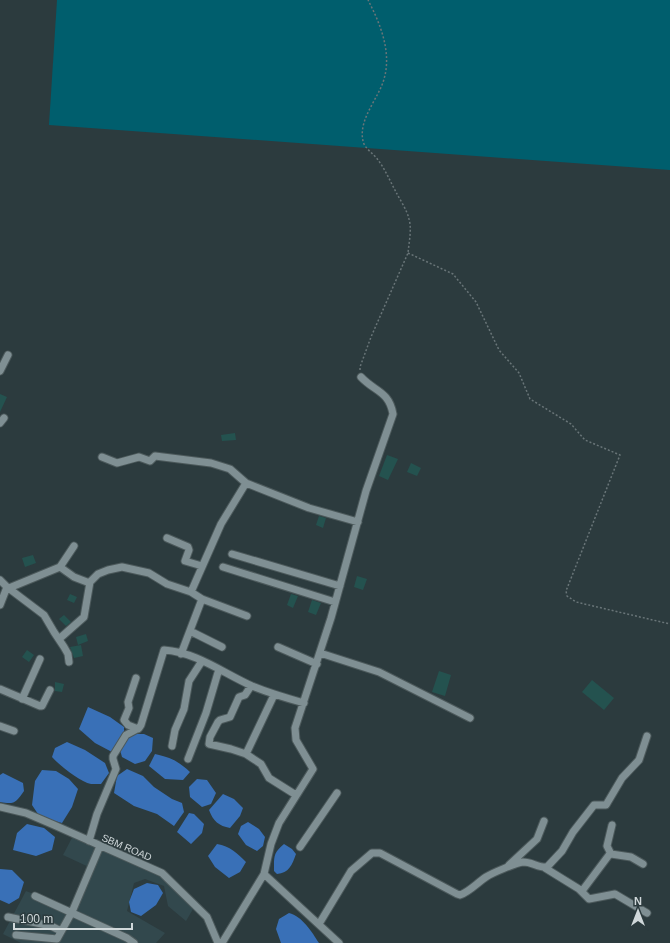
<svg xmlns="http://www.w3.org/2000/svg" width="670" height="943" viewBox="0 0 670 943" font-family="Helvetica,sans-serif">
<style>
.built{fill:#32484d}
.green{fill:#005e6d}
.water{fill:#3970b7}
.building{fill:#24524f}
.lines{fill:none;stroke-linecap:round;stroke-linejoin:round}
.minor-casing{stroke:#4c595b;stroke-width:9}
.path{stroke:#697578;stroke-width:1.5;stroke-dasharray:2 2;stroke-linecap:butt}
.minor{stroke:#7f8f93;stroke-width:7}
.labels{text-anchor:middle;stroke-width:3;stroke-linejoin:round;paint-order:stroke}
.street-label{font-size:10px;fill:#d0d8da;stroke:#2c3b3e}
</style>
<rect width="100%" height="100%" fill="#2c3b3e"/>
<path class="built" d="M73 836 159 873 193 909 186 921 168 906 164 886 145 879 134 883 127 911 165 933 156 943H21L3 934 26 891 72 909 91 868 63 855Z"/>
<path class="green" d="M57 0H670V170L49 125Z"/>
<path class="water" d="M88 707 110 717 124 727V739L112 752 95 743 79 729Z
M129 734H144L153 738 152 751 145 761 135 764 122 757 120 750Z
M67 742 85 750 105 763 109 773 101 784C98 784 94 784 91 784 80 782 59 765 52 757L55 748Z
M155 754C171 758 177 760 190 772L183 780 165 779 149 766Z
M127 769 143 776 154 787 172 799 182 803 184 812 174 826 157 814 134 806 114 793 117 776Z
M42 770 56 771 69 779 78 789 72 807 62 823 40 817 32 805 35 781Z
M3 773 23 783 24 791C16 802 15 805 0 802V775Z
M197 779 207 780 216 793 211 804 202 807 190 797 189 787Z
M223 794 234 799 243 808 240 816 230 828C219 826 213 821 209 810Z
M189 813 194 814 204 824 202 833 191 844 177 832Z
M248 822 259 829 265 837 263 846 257 851 246 845 238 834 241 826Z
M27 824 44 828 55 837 52 850 36 856 13 850 17 833Z
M217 844C230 846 237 853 246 862L240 872 229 878 215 867 208 856Z
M284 844 292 849 296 854C292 865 289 873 277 874L274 871C274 857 273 853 284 844Z
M0 869 12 870 24 882 19 898 9 904 0 900Z
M147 883 158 885 163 893 156 905 141 916 131 912 129 902 134 889Z
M289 913C302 916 312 932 319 943H281L276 929 279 919Z"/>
<path class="building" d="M0 394 7 397 0 412Z
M235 433 236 440 222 441 221 435Z
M387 455 398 459 388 480 379 476Z
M411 463 421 468 417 476 407 472Z
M319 516 326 518 323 528 316 525Z
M33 555 36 563 25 567 22 558Z
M357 576 367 579 363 590 354 587Z
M70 594 77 597 74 603 67 600Z
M291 594 298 596 293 608 287 605Z
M312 600 321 603 316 615 308 612Z
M64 615 71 622 66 626 59 619Z
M86 634 88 641 78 645 76 637Z
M81 645 83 656 74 658 70 647Z
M27 650 34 655 29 662 22 657Z
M439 671 451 675 445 696 432 692Z
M592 680 614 698 604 710 582 692Z
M55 682 64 684 62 692 55 691Z"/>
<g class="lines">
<g class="minor-casing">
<path id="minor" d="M0 371 8 355
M0 423 4 418
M102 457 117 463 139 457 150 461 155 456 211 463 230 469 246 483 221 524 191 592 202 599 247 616
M246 483 309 508 358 522
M167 538 188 547 189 550 185 561 202 566
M232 554 340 586
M60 567 74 577 87 582H90L98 574 108 570 122 567 149 573 167 584 191 592
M223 567 335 602
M0 580 7 587 44 615 54 632 64 647 68 654 69 662
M9 588 60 567 74 546
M0 605 7 587
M190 631 222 647
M59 639 84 617 90 582
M278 647 317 664
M320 653 379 672 470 718
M181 654 202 599
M136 678 128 702 129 708 124 720 128 725 138 729
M251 686 245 695 239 697 230 717 220 720 218 722 210 737 209 744 231 749 246 754 261 764 269 778 296 795
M0 689 40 706H42L50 690
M22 699 40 659
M0 726 14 731
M172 746 175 730 184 709 189 681 202 661
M246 754 274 695
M188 759 206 713 219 669
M0 807 26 813 54 825 162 873 207 917 218 943
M89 841 97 814 116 769 113 759V756L126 735 139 728 141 725 164 650C196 652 223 673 252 686 269 693 286 698 304 703
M300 847 337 793
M611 854 607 846 612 825
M509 865 537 839 544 821
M545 868 579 889 589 899 615 894 647 913
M264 874 339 943
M582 891 609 855 611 854 631 857 643 864
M35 896 127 938 134 943
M8 917 51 926 61 931
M319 924 351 871 372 853H380L457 894 460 895C469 892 477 883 486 877 492 873 516 863 523 862 532 862 539 868 547 867L562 851 573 832 594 805H606L622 778 639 760 647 736
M16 935 57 939 72 912 100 846
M222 943 264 874 271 844 279 823 313 769 296 740 295 728 331 618 366 491 393 414C389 391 375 392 361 377"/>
</g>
<path class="path" d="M408 253 453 274 476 302 499 350 519 373 530 399 571 424 585 440 620 455 566 591 567 596 576 602 670 624
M360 370V367L371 337 408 253C409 242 412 229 409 219 407 210 400 200 396 192 390 181 385 169 378 160 374 154 364 148 363 141 358 119 379 98 384 79 392 52 380 23 368 0"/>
<use href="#minor" class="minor"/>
</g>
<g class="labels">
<g class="street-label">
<text transform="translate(127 847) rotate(23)" y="4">SBM ROAD</text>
</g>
</g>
<g transform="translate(638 911)" stroke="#2c3b3e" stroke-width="3" paint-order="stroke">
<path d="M0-3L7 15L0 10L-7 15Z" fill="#d0d8da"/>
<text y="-6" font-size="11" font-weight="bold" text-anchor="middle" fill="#d0d8da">N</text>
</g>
<path d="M14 923v6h118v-6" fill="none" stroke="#d0d8da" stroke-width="2"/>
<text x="20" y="923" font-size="12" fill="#d0d8da" stroke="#2c3b3e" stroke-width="3" paint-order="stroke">100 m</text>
</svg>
